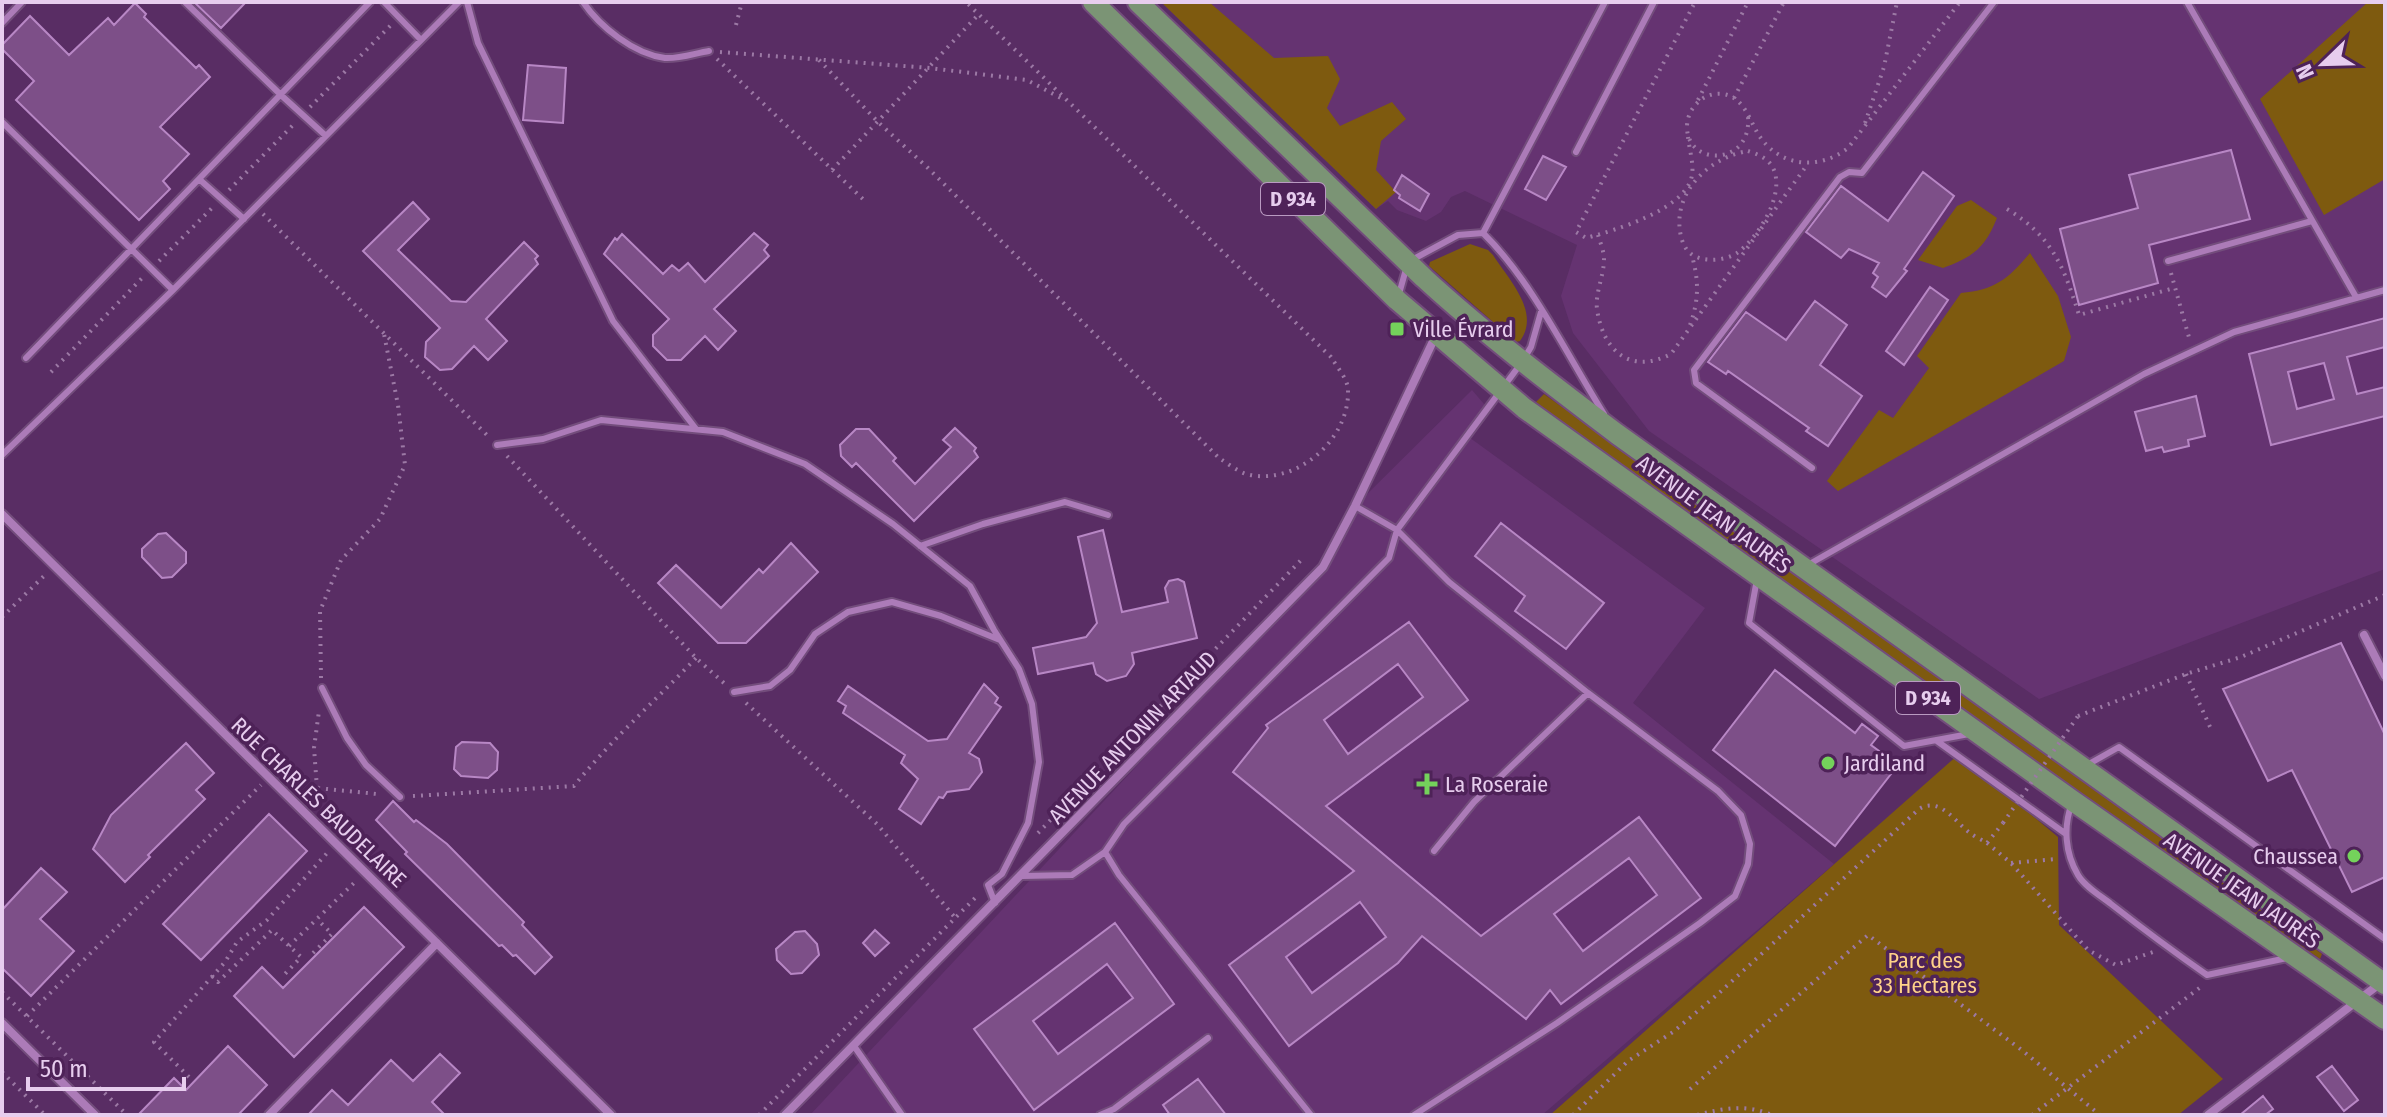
<svg xmlns="http://www.w3.org/2000/svg" width="2387" height="1117" viewBox="0 0 2387 1117" font-family="'Fira Sans Condensed',sans-serif">
<style>
.built{fill:#653371}
.green{fill:#7e5a0f}
.building{fill:#7d4f88;stroke:#b887c5;stroke-width:2;fill-rule:evenodd}
.lines{fill:none;stroke-linecap:round;stroke-linejoin:round}
.lane-casing{stroke:#734d7c;stroke-width:10}
.street-casing{stroke:#734d7c;stroke-width:12}
.primary-casing{stroke:#734d7c;stroke-width:24}
.path{stroke:#9c79a5;stroke-width:4;stroke-dasharray:2 6;stroke-linecap:butt}
.lane{stroke:#ac7bb8;stroke-width:6}
.street{stroke:#ac7bb8;stroke-width:8}
.primary{stroke:#7b9475;stroke-width:20}
.path-bridge{stroke:#9c79a5;stroke-width:4;stroke-dasharray:2 6;stroke-linecap:butt}
.poi-dot{fill:#74d25b;stroke:#4e2258;stroke-width:3}
.labels{text-anchor:middle;stroke-width:7;stroke-linejoin:round;paint-order:stroke}
.shield{fill:#4e2258;stroke:#b99ac1;stroke-width:2}
.shield-label{font-size:20px;font-weight:bold;fill:#e7cdee}
.poi-label{font-size:22px;fill:#e7cdee;stroke:#4e2258;text-anchor:start}
.street-label{font-size:22px;fill:#e7cdee;stroke:#4e2258}
.park-label{font-size:22px;fill:#ffd288;stroke:#4e2258}
</style>
<rect width="100%" height="100%" fill="#592d64"/>
<path class="built" d="M1161 2H2385V569L2039 699 1649 431 1573 333 1561 296 1577 245 1465 191 1451 197 1441 212 1426 221 1397 210 1388 201 1376 209Z
M1472 390 1490 411 1466 435 1705 608 1633 703 1834 864 1542 1115H810L1323 567 1355 506Z"/>
<path class="green" d="M1161 2H1209L1274 58 1328 56 1340 79 1327 108 1340 126 1392 102 1406 119 1381 141 1376 170 1396 192 1376 209Z
M2368 2H2385V179L2324 215 2260 99Z
M1971 200 1997 218C1985 248 1973 257 1943 268L1918 260 1957 206Z
M1470 244 1488 250 1493 255C1509 280 1541 312 1520 341L1516 342 1429 266 1430 262Z
M2030 253 2058 296 2071 337 2064 361 1838 491 1827 481 1879 410 1893 418 1929 368 1917 356 1961 293C1995 290 2008 279 2030 253Z
M1544 394 2322 954 2320 959 1932 689 1592 444 1536 402Z
M1959 754 2058 837 2059 925 2223 1079 2178 1115H1550Z"/>
<path class="building" d="M194 2H246L221 28Z
M135 3 146 14 144 17 196 68 199 65 210 77 160 127 189 154 163 181 170 189 139 220 16 100 34 81 2 49V45L30 16 69 55 108 18 114 25Z
M528 65 566 68 563 123 523 120Z
M2231 150 2250 219 2149 245 2158 283 2079 305 2060 229 2138 208 2129 175Z
M1543 156 1566 167 1546 200 1525 189Z
M1923 172 1954 196 1904 269 1907 271 1886 297 1872 287 1878 277 1873 273 1879 263 1849 249 1841 258 1806 232 1841 186 1888 221Z
M1402 175 1429 194 1420 211 1399 198 1400 195 1394 190Z
M413 202 429 219 398 250 451 301 466 302 524 242 538 256 535 259 538 264 486 319 507 341 488 360 474 346 452 369 440 370 425 357 426 342 440 328 363 251Z
M754 233 768 245 764 250 769 256 714 309 736 331 718 350 705 336 681 360H667L653 346V335L669 319 604 254 615 238 617 240 622 234 663 274 672 265 679 271 688 263 705 282Z
M1930 287 1948 300 1904 365 1886 351Z
M1815 301 1847 325 1820 365 1862 396 1828 446 1806 431 1809 428 1728 371 1726 374 1708 362 1746 312 1786 340Z
M2385 318V347L2347 357 2357 394 2385 387V416L2271 445 2249 354ZM2324 363 2334 399 2297 409 2288 372Z
M2196 396 2205 436 2188 440 2189 446 2164 452 2162 447 2146 451 2135 412Z
M955 428 976 448 974 451 978 457 914 521 856 463 852 467 841 456 840 445 856 429H869L896 458 893 461 915 484 951 447 943 440Z
M1501 523 1604 603 1566 649 1515 611 1525 596 1475 556Z
M1103 530 1122 612 1168 602 1165 588 1169 581 1178 579 1184 582 1197 638 1132 653 1134 664 1126 676 1107 681 1096 674 1093 663 1038 674 1033 648 1086 637 1097 623 1078 537Z
M166 533 186 552V563L172 577 162 578 142 557V549L158 534Z
M791 543 818 572 746 643H718L658 583 676 565 721 608 759 569 763 573Z
M1409 622 1468 700 1326 806 1481 936 1639 817 1701 898 1561 1004 1550 990 1526 1019 1422 936 1398 963 1289 1046 1229 965 1354 871 1233 772 1268 728 1266 725ZM1398 664 1423 697 1348 754 1324 720ZM1629 858 1657 895 1583 951 1554 914ZM1360 902 1386 937 1312 993 1286 957Z
M2341 643 2385 735V877L2352 892 2292 770 2268 781 2223 689Z
M1775 670 1855 733 1862 724 1878 736 1871 745 1898 765 1835 846 1713 750Z
M984 684 998 698 995 703 1001 707 969 753 979 759 982 772 969 789 947 792 943 798 939 797 921 824 899 809 918 779 901 763 905 755 843 713 846 706 838 701 848 686 928 741 947 739Z
M462 742 490 743 498 752 497 770 488 778 461 776 454 769 456 747Z
M186 743 214 773 196 790 205 799 148 855 150 857 125 882 93 849 111 815Z
M393 801 414 822 416 820 447 844 524 922 522 925 552 957 535 974 516 955 513 956 502 945 499 946 405 854 407 852 376 820Z
M269 814 307 851 201 960 163 924Z
M41 868 67 892 40 919 74 951 31 996 2 968V910Z
M364 907 404 947 294 1057 234 996 262 967 283 988Z
M1115 923 1174 1004 1034 1110 974 1029ZM1107 964 1133 998 1058 1054 1033 1021Z
M875 930 889 943 875 956 863 943Z
M805 931 817 944 819 955 802 973 791 974 777 960 776 949 795 932Z
M228 1046 267 1085 238 1115H138L174 1078 186 1090Z
M440 1054 460 1073 432 1102 445 1115H308L332 1090 348 1105 391 1060 413 1081Z
M2332 1066 2358 1100 2344 1111 2317 1077Z
M1198 1079 1226 1115H1170L1163 1105Z
M2263 1096 2273 1109 2265 1115H2240Z"/>
<g class="lines">
<g class="lane-casing">
<path id="lane" d="M185 2 282 96 326 136
M384 2 421 40
M467 2 478 43 613 321 696 429
M583 2C600 27 634 54 665 58 679 59 696 53 709 51
M2187 2 2356 297
M2 23 22 2
M2 122 173 290
M1576 152 1654 2
M199 179 244 219
M1483 233 1605 2
M2168 261 2312 221
M1399 294 1408 262 1458 235 1483 233C1532 281 1567 355 1604 414
M26 358 370 2
M497 445 543 439 601 420 723 432 805 464 893 524 970 586 994 630 1019 669 1032 704 1039 762 1028 823 1002 874 988 885 995 903
M2 455 173 290 459 2
M1812 468 1696 383 1694 370 1840 177 1849 172 1862 173 1994 2
M1355 506 1397 530 1449 582 1588 693 1718 791 1741 815 1750 844 1748 864 1735 896 1700 923 1557 1023 1414 1115
M920 546 983 524 1065 502 1108 515
M1806 566 2144 374 2234 332 2385 290
M1757 579 1749 623 1904 746 1969 734
M322 688 347 738 366 765 400 797
M734 692 770 686 790 670 815 634 848 612 892 602 941 616 1000 640
M1937 741 2066 834
M2087 765 2119 747 2385 939
M2072 803C2063 827 2065 853 2078 875 2085 887 2101 896 2111 904 2143 929 2174 952 2207 975L2287 958
M1434 851 1474 802 1588 693
M1022 876 1072 875 1105 852
M854 1046 902 1115
M1100 1115 1114 1109 1208 1038
M1311 1115 1119 875 1105 852 1124 824 1389 558 1397 530 1522 362 1531 347 1541 312"/>
</g>
<g class="street-casing">
<path id="street" d="M2 514 611 1115
M2364 635 2385 676
M2 1023 95 1115
M269 1115 437 943
M785 1115 1323 567 1355 506 1436 335
M2208 1115 2382 982"/>
</g>
<g class="primary-casing">
<path id="primary" d="M1093 2 1397 300 1524 408 2073 801 2385 1019
M1138 2 1424 278C1485 334 1551 384 1617 434L2385 984"/>
</g>
<path class="path" d="M736 25 742 2
M720 52 930 68 1027 80 1061 98
M717 59 867 203
M819 60 878 122 928 168 1219 458C1227 463 1237 471 1246 474 1295 487 1350 440 1348 390 1348 379 1336 366 1331 357L966 2
M1734 98 1784 2
M1698 100 1748 2
M310 107 391 25
M1748 117C1752 166 1687 167 1687 127 1687 103 1713 85 1734 98 1746 106 1751 122 1758 134 1779 167 1818 171 1848 148L1960 2
M1865 123 1884 67 1897 2
M1688 137C1689 148 1694 164 1692 175 1687 209 1616 230 1586 238L1576 232 1695 2
M1748 151C1757 154 1768 158 1773 168 1786 194 1758 238 1737 253 1725 261 1701 263 1690 253 1684 248 1681 239 1680 231 1674 191 1710 157 1748 151Z
M832 170 978 15
M229 190 296 122
M2007 209C2052 236 2064 267 2079 315L2174 288
M263 214 490 438
M1598 235C1600 242 1604 251 1604 259 1604 276 1595 293 1597 309 1603 351 1630 375 1671 354L1807 165
M159 261 212 208
M2171 273 2190 341
M1690 325C1699 300 1699 281 1692 256
M51 372 144 276
M507 456 696 658 725 684
M2 617 46 574
M2186 674 2211 729
M321 678 320 611 341 560 380 519 405 465 398 405 384 334
M746 703 877 824 957 920
M2078 716 2186 674 2241 657 2385 595
M283 769 317 788 377 794
M317 788 314 748 319 711
M413 796 574 786C611 740 655 701 696 658
M1038 833 1303 558
M1987 843 2011 863 2088 950 2116 965 2153 952
M2011 863 2057 859
M289 946 356 881
M313 953 332 934 317 919
M212 976 218 982 272 930 301 957 284 975
M2 992 127 1115
M27 1016 261 785
M2 1072 45 1115
M189 1077 154 1042 225 962 237 942 267 920 328 852
M1690 1089 1868 935 2023 1051 2100 1115
M759 1115 979 894
M1573 1115 1628 1061 1673 1032 1718 994 1919 809C1940 796 1955 822 1970 833 1975 837 1982 840 1987 843L2003 823
M1697 1115C1724 1108 1746 1104 1772 1115
M2032 1115 2202 986"/>
<use href="#lane" class="lane"/>
<use href="#street" class="street"/>
<use href="#primary" class="primary"/>
<path class="path-bridge" d="M2003 823 2078 716"/>
</g>
<g class="poi-dot">
<rect x="1389" y="321" width="16" height="16" rx="4"/>
<circle cx="1828" cy="763" r="8"/>
<path d="M1423 772h8v8h8v8h-8v8h-8v-8h-8v-8h8z"/>
<circle cx="2354" cy="856" r="8"/>
</g>
<g class="labels">
<g class="shield">
<rect x="1261" y="183" width="64" height="32" rx="6"/>
<rect x="1896" y="682" width="64" height="32" rx="6"/>
</g>
<g class="shield-label">
<text x="1293" y="206">D 934</text>
<text x="1928" y="705">D 934</text>
</g>
<g class="poi-label">
<text x="1413" y="337">Ville Évrard</text>
<text x="1844" y="771">Jardiland</text>
<text x="1445" y="792">La Roseraie</text>
<text x="2338" y="864" text-anchor="end">Chaussea</text>
</g>
<g class="street-label">
<text transform="translate(1714 514) rotate(36)" y="8">AVENUE JEAN JAURÈS</text>
<text transform="translate(1132 737) rotate(-46)" y="8">AVENUE ANTONIN ARTAUD</text>
<text transform="translate(319 802) rotate(44)" y="8">RUE CHARLES BAUDELAIRE</text>
<text transform="translate(2242 890) rotate(35)" y="8">AVENUE JEAN JAURÈS</text>
</g>
<g class="park-label">
<text x="1925" y="968">Parc des<tspan x="1925" dy="25">33 Hectares</tspan></text>
</g>
</g>
<rect width="2387" height="1117" fill="none" stroke="#e7cdee" stroke-width="8"/>
<g transform="translate(2323 64) rotate(247)" stroke="#4e2258" stroke-width="6" paint-order="stroke">
<path d="M0-6L14 30L0 20L-14 30Z" fill="#e7cdee"/>
<text y="-12" font-size="22" font-weight="bold" text-anchor="middle" fill="#e7cdee">N</text>
</g>
<path d="M28 1077v12h156v-12" fill="none" stroke="#e7cdee" stroke-width="4"/>
<text x="40" y="1077" font-size="24" fill="#e7cdee" stroke="#4e2258" stroke-width="6" paint-order="stroke">50 m</text>
</svg>
